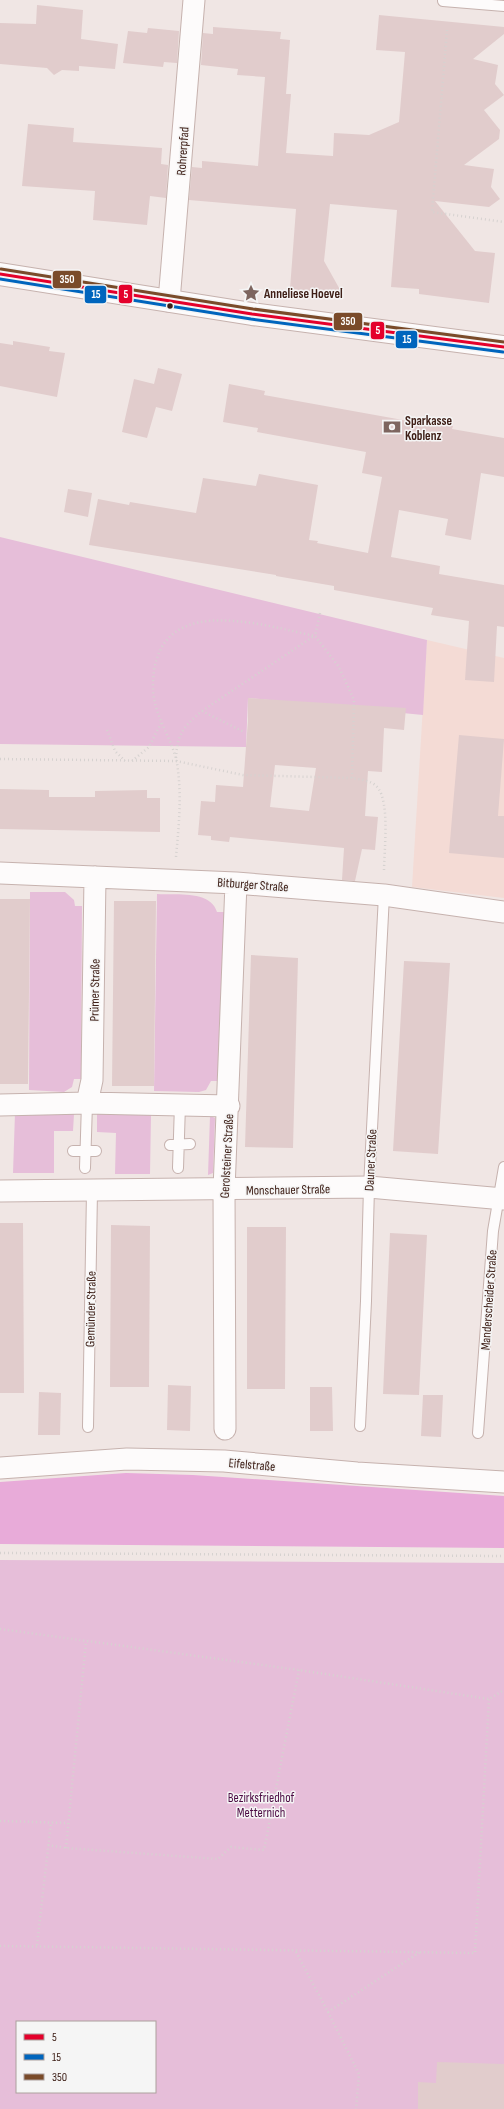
<svg xmlns="http://www.w3.org/2000/svg" width="504" height="2109" viewBox="0 0 504 2109" font-family="'Sofia Sans Condensed',sans-serif">
<style>
.built{fill:#f4dbd5}
.green{fill:#e6bed9;fill-rule:evenodd}
.forest{fill:#e8abd9}
.building{fill:#e1cccc;fill-rule:evenodd}
.lines{fill:none;stroke-linecap:round;stroke-linejoin:round}
.service-casing{stroke:#c6b2ae;stroke-width:12}
.minor-casing{stroke:#c6b2ae;stroke-width:23}
.primary-casing{stroke:#c6b2ae;stroke-width:24}
.path{stroke:#d6d2d0;stroke-width:2.5;stroke-dasharray:1 3;stroke-linecap:butt}
.service{stroke:#fdfbfb;stroke-width:10}
.minor{stroke:#fdfbfb;stroke-width:21}
.primary{stroke:#fdfbfb;stroke-width:22}
.bus-1-casing{stroke:#f5f5f5;stroke-width:6}
.bus-2-casing{stroke:#f5f5f5;stroke-width:6}
.bus-3-casing{stroke:#f5f5f5;stroke-width:6}
.bus-1{stroke:#e4002b;stroke-width:3}
.bus-2{stroke:#0065bd;stroke-width:3}
.bus-3{stroke:#7a4b2a;stroke-width:3}
.bus-dot{fill:#3f2018;stroke:#f5f5f5;stroke-width:1.5}
.labels{text-anchor:middle;stroke-width:3;stroke-linejoin:round;paint-order:stroke}
.street-label{font-size:13px;fill:#3f2018;stroke:#f5f5f5}
.poi-label{font-size:13px;font-weight:bold;fill:#3f2018;stroke:#f5f5f5;text-anchor:start}
.park-label{font-size:13px;fill:#4c0b44;stroke:#f5f5f5}
.line-badge{stroke:#f5f5f5;stroke-width:1.5}
.badge-label{font-size:11px;text-anchor:middle;font-weight:bold;fill:#fff}
</style>
<rect width="100%" height="100%" fill="#f0e6e4"/>
<path class="built" d="M427 640 504 658V898L412 887Z"/>
<path class="green" d="M0 537 427 640 423 715 248 698 246 747 0 744Z
M30 892H65L74 900 75 906H82L81 1079H74L72 1087 64 1092 29 1090Z
M157 894C175 895 211 890 217 912H224L218 1081H211L206 1090 199 1092 154 1091Z
M15 1113 74 1114 73 1131H54V1173H13Z
M97 1114 151 1115 150 1174H115L116 1133 97 1132Z
M210 1116 215 1118 213 1173 208 1175Z
M0 1560 504 1563V2109H0ZM17 2022H155V2092H17Z"/>
<path class="forest" d="M126 1473 193 1475 504 1496V1548L0 1544V1482Z"/>
<path class="building" d="M37 5 83 10 81 39 118 44 115 69 79 66V71L62 70 54 75 47 68 0 64V23L36 24Z
M379 15 504 27V34L473 59 498 65 495 84 504 95 484 110 500 130 499 139 464 165 494 169 491 187 500 199 489 207 435 201 475 251 495 253 489 303 419 294V289L391 287 397 210 330 204 324 261 343 295 290 289 296 209 189 200 192 167 202 168V161L258 166 265 77 237 75 238 69 201 65 203 33 213 34V27L281 32 280 39 290 40 286 94H291L286 153 333 156 334 133 369 135 399 122 405 52 376 50Z
M148 28 179 31 177 63 164 62 163 67 123 63 128 31 147 33Z
M28 124 74 128 73 142 162 148 161 164 168 165 166 198 150 196 147 225 93 220 95 191 22 186Z
M13 341 50 347 49 351 65 353 57 397 0 386V343L13 345Z
M158 368 182 374 172 411 156 407 147 438 122 432 134 379 154 384Z
M229 384 265 391 264 395 414 422V420L453 426 452 429 504 438V477L481 473 471 540 445 535 448 519 399 510 391 557 440 566 439 574 504 585V627L497 626 494 682 465 680 469 621 431 615 433 608 334 590V586L276 576V575L89 545 98 499 129 505 130 502 196 513 203 478 256 486 259 474 318 485 309 540 318 541 317 543 368 553 382 477 362 473 366 452 257 432 258 428 223 422Z
M68 489 92 493 88 517 64 512Z
M248 698 406 708 404 730 384 728 382 772 368 771 365 816 378 817 375 850 362 849 355 881 342 880 344 848 230 837 229 842 211 840V836L198 835 201 801 215 802 216 785 243 787 248 720ZM275 765 316 768 309 811 270 807Z
M459 735 504 739 498 816H504V858L449 853Z
M0 789 49 790V797H95V791L147 790V798H160V832L0 829Z
M0 899H30L28 1084H0Z
M114 901H156L154 1086H112Z
M251 955 298 958 293 1148 245 1147Z
M404 961 450 963 438 1154 393 1151Z
M0 1223H23L24 1393H0Z
M111 1225 150 1226 149 1387H110Z
M247 1227H286L285 1389H247Z
M390 1233 427 1235 419 1395 383 1394Z
M168 1385 191 1386 190 1431 167 1430Z
M310 1387H332L333 1431H310Z
M39 1392 61 1393 60 1435H38Z
M423 1395H443L441 1437 421 1436Z
M437 2062 504 2064V2109H418V2082L436 2083Z"/>
<g class="lines">
<g class="service-casing">
<path id="service" d="M443 1 504 6
M170 1145 190 1144
M73 1151H96
M85 1168 87 1103
M178 1168 180 1104
M360 1426 366 1301 369 1187 384 895
M88 1427 92 1191
M478 1433 493 1231 504 1167"/>
</g>
<g class="minor-casing">
<path id="minor" d="M169 301 194 0
M0 873 236 883 384 895 504 912
M87 1103 92 1080 95 877
M0 1105 87 1103 229 1106
M0 1191 369 1187 504 1199
M225 1429 224 1190 236 883
M0 1468 127 1459 224 1461 357 1473 504 1482"/>
</g>
<g class="primary-casing">
<path id="primary" d="M0 274 252 314 504 347"/>
</g>
<path class="path" d="M447 30 432 212 504 222
M320 613 315 636 339 667 354 700 352 778
M202 711 314 636
M107 730 115 751 125 761
M176 758C177 734 184 726 202 711L244 732
M0 759 176 761 243 775 352 778C361 780 372 780 378 788 390 804 384 851 384 872
M132 761 149 747 161 723
M176 857C179 824 182 795 177 763 172 738 153 714 153 688 152 591 255 623 315 636
M0 1553 504 1556
M0 1629 299 1670 489 1699 504 1690
M0 1821 68 1823
M48 1845 66 1848 218 1859 231 1847 264 1850 299 1670
M66 1848 86 1641
M37 1945 51 1822
M0 1946 475 1953 489 1699
M296 1952 328 2012 359 2074 356 2109
M328 2012 420 1952"/>
<use href="#service" class="service"/>
<use href="#minor" class="minor"/>
<use href="#primary" class="primary"/>
<g class="bus-1-casing">
<path id="bus-1" d="M0 274 252 314 504 347"/>
</g>
<g class="bus-2-casing">
<path id="bus-2" d="M0 279 251 319 503 352"/>
</g>
<g class="bus-3-casing">
<path id="bus-3" d="M1 269 253 309 504 342"/>
</g>
<use href="#bus-1" class="bus-1"/>
<use href="#bus-2" class="bus-2"/>
<use href="#bus-3" class="bus-3"/>
</g>
<defs>
<g id="sight-bare" transform="scale(1.38)"><path d="M0-6L1.8-2.2L6-1.7L2.9 1.2L3.7 5.4L0 3.3L-3.7 5.4L-2.9 1.2L-6-1.7L-1.8-2.2Z" fill="#7d655f" stroke="#f5f5f5" stroke-width="2.5" paint-order="stroke"/></g>
<g id="bank-bare" transform="scale(1.38)"><path d="M-6-4H6V4H-6ZM0-2.3a2.3 2.3 0 1 0 0 4.6a2.3 2.3 0 1 0 0-4.6Z" fill="#7d655f" stroke="#f5f5f5" stroke-width="2.5" paint-order="stroke"/></g>
</defs>
<g fill-rule="evenodd">
<use href="#sight-bare" x="251" y="293"/>
<use href="#bank-bare" x="392" y="427"/>
</g>
<circle class="bus-dot" cx="170" cy="306" r="3.5"/>
<g class="labels">
<g class="street-label">
<text transform="translate(182 151) rotate(-86)" y="5">Rohrerpfad</text>
<text transform="translate(253 884) rotate(4)" y="5">Bitburger Straße</text>
<text transform="translate(94 990) rotate(-89)" y="5">Prümer Straße</text>
<text transform="translate(226 1156) rotate(-87)" y="5">Gerolsteiner Straße</text>
<text transform="translate(370 1160) rotate(-87)" y="5">Dauner Straße</text>
<text transform="translate(288 1189) rotate(-1)" y="5">Monschauer Straße</text>
<text transform="translate(488 1300) rotate(-86)" y="5">Manderscheider Straße</text>
<text transform="translate(90 1309) rotate(-89)" y="5">Gemünder Straße</text>
<text transform="translate(252 1464) rotate(5)" y="5">Eifelstraße</text>
</g>
<g class="poi-label">
<text x="264" y="298">Anneliese Hoevel</text>
<text x="405" y="425">Sparkasse<tspan x="405" dy="15">Koblenz</tspan></text>
</g>
<g class="park-label">
<text x="261" y="1802">Bezirksfriedhof<tspan x="261" dy="15">Metternich</tspan></text>
</g>
</g>
<g class="line-badge">
<rect x="52" y="270" width="30" height="19" rx="4" fill="#7a4b2a"/>
<rect x="118" y="284" width="15" height="20" rx="4" fill="#e4002b"/>
<rect x="84" y="285" width="23" height="19" rx="4" fill="#0065bd"/>
<rect x="333" y="312" width="30" height="19" rx="4" fill="#7a4b2a"/>
<rect x="370" y="321" width="15" height="19" rx="4" fill="#e4002b"/>
<rect x="395" y="330" width="23" height="19" rx="4" fill="#0065bd"/>
</g>
<g class="badge-label">
<text x="67" y="283">350</text>
<text x="126" y="298">5</text>
<text x="96" y="298">15</text>
<text x="348" y="325">350</text>
<text x="378" y="334">5</text>
<text x="407" y="343">15</text>
</g>
<rect x="16" y="2021" width="140" height="72" fill="#f5f5f5" stroke="#aca09d"/>
<rect x="24" y="2034" width="20" height="6" fill="#e4002b" stroke="#aca09d"/>
<text x="52" y="2041" font-size="12" fill="#3f2018">5</text>
<rect x="24" y="2054" width="20" height="6" fill="#0065bd" stroke="#aca09d"/>
<text x="52" y="2061" font-size="12" fill="#3f2018">15</text>
<rect x="24" y="2074" width="20" height="6" fill="#7a4b2a" stroke="#aca09d"/>
<text x="52" y="2081" font-size="12" fill="#3f2018">350</text>
</svg>
